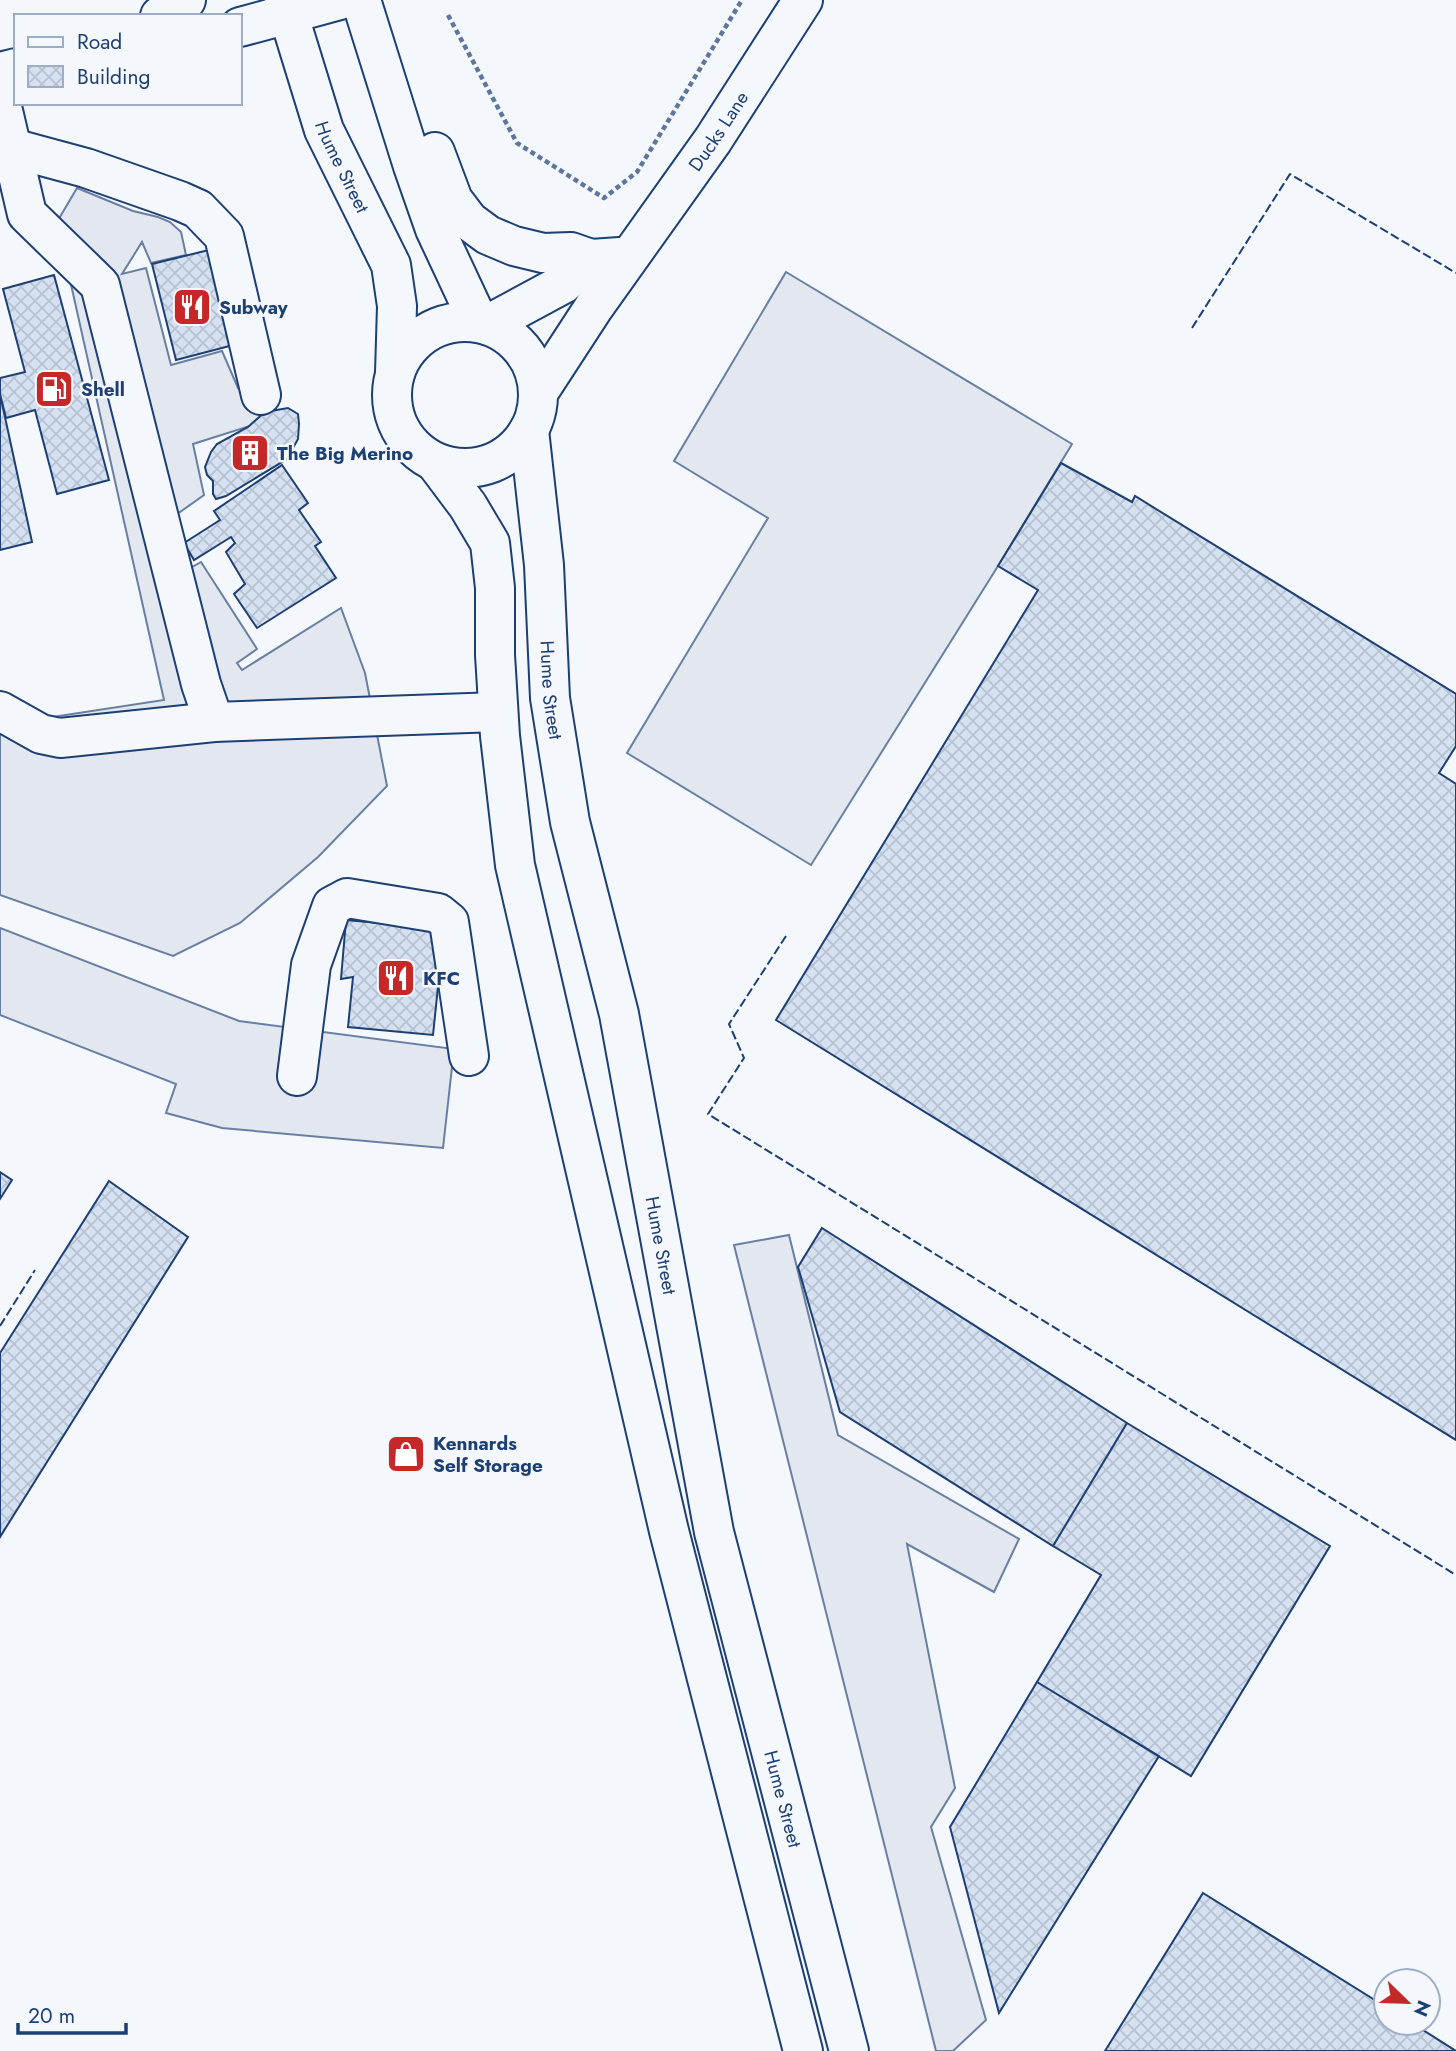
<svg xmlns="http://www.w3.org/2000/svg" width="1456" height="2051" viewBox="0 0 1456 2051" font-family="Jost,sans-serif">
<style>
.parking{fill:#e3e8f0;stroke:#687fa3;stroke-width:2}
.building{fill:url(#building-cross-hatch);stroke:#1d3f73;stroke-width:2}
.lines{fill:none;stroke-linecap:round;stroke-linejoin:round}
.minor-casing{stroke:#1d3f73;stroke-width:42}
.major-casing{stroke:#1d3f73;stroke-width:42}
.path{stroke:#5e769c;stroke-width:4.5;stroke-dasharray:5 3.5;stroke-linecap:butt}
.minor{stroke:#f4f7fb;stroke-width:38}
.major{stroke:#f4f7fb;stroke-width:38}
.fence{stroke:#1d3f73;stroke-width:2;stroke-dasharray:9 3.5;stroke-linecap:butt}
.labels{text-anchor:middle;stroke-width:5;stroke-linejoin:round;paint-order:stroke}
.street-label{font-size:19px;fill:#1d3f73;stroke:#f4f7fb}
.poi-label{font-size:19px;font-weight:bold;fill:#1d3f73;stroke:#f4f7fb;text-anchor:start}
</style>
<defs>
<pattern id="building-cross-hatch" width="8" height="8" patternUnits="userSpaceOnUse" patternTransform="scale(1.75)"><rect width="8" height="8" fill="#d5e0f0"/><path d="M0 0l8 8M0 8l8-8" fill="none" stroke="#b6c1d1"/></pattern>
</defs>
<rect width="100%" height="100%" fill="#f4f7fb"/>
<path class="parking" d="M77 188 133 211 158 217 170 222 181 232 186 255 151 263 142 242 122 274 146 268 171 365 222 351 238 388 268 379 278 417 193 444 204 495 173 517 185 571 201 562 257 649 237 663 242 670 341 608 365 673 387 786 318 857 240 923 173 956 0 895V725L164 700 57 222Z
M786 272 1072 444 998 566 811 865 627 753 768 518 674 461Z
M0 928 239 1021 454 1049 443 1148 222 1128 166 1113 176 1084 0 1015Z
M789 1235 838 1435 1019 1539 994 1592 907 1544 955 1788 931 1827 986 2020 953 2051H936L734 1245Z"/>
<path class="building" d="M217 248 241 343 176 360 152 264Z
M54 275 109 480 57 494 35 410 6 418 0 394V378L25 372 3 289Z
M0 394 32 542 0 550Z
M288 408 298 414 299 424 298 439 287 459 226 496 216 499 213 494V481L207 475 205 467 211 452 217 444 248 427 265 412Z
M1061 463 1132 502 1135 496 1456 694V746L1439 773 1456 784V1440L776 1020 1038 590 998 566Z
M282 465 308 503 299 510 321 542 315 546 336 578 257 628 234 594 245 584 226 552 235 543 231 537 194 560 184 543 220 520 214 511Z
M346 920 444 929 433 1035 348 1027 353 977 341 979Z
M0 1172 12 1180 0 1199Z
M109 1181 188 1237 0 1537V1353Z
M822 1228 1127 1423 1053 1546 840 1412 798 1267Z
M1127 1423 1330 1546 1191 1776 1037 1682 1101 1575 1053 1546Z
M1037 1682 1159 1756 999 2013 950 1827Z
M1203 1893 1386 2007V2023H1412L1456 2051H1105Z"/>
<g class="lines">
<g class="minor-casing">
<g id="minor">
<path d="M160 16 186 0"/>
<path d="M240 27 340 0"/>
<path d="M0 72 16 68"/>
<path d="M0 98 27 214 100 285 201 684 214 722 498 712"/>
<path d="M12 148 86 168 180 201 198 209 224 236 261 395"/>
<path d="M487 325 563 284 591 259 620 257"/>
<path id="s1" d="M538 393 594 307 713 140 803 0"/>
<path d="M0 711 41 734 60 738 214 722"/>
<path d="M297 1076 311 965 332 906 347 898 438 913 449 922 469 1056"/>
</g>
</g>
<g class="major-casing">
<g id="major">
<path id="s2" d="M284 0 324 130 391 265 397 306 395 373"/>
<path d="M361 0 413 166 435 229 479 323"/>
<path d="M435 152 453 200 469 221 488 235 514 246 543 253 571 252 591 259"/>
<circle cx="465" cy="395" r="73"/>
<path id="s3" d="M529 430 544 565 550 698 570 822 619 1014 714 1532 849 2051"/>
<path d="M435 462 468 506 490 543 495 588V655L500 736 515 865 669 1531 803 2051"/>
</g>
</g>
<path class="path" d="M448 15 517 143 604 198 637 172 742 0"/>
<use href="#minor" class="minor"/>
<use href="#major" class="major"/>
<path class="fence" d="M1192 328 1290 174 1456 273
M786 936 729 1024 744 1058 708 1114 1456 1575
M0 1326 35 1270"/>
</g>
<defs>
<g id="restaurant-square" transform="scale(2.0125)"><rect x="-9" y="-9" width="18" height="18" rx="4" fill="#c62828" stroke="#f4f7fb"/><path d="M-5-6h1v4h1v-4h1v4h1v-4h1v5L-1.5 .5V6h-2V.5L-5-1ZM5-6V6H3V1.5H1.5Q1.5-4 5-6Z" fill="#fff"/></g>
<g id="fuel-square" transform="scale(2.0125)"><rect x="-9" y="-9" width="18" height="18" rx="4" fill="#c62828" stroke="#f4f7fb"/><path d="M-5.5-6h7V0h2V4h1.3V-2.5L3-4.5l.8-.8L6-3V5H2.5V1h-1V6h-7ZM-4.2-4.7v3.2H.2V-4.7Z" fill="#fff"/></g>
<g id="building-square" transform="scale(2.0125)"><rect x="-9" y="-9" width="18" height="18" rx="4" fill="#c62828" stroke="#f4f7fb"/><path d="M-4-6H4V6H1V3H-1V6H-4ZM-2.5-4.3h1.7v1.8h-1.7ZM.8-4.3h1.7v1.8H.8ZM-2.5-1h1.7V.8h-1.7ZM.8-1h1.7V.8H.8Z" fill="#fff"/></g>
<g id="shop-square" transform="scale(2.0125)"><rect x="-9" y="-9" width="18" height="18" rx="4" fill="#c62828" stroke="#f4f7fb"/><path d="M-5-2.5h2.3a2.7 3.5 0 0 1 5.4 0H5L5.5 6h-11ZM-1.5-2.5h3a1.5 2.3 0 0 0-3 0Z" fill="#fff"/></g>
</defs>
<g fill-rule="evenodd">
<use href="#restaurant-square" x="192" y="307"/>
<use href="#fuel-square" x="54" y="389"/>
<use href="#building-square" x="250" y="453"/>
<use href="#restaurant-square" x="396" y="978"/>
<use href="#shop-square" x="406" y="1454"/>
</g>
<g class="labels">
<g class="street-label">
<text dy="7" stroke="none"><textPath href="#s1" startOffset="318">Ducks Lane</textPath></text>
<text dy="7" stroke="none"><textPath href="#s2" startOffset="177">Hume Street</textPath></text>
<text dy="7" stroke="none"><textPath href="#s3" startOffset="261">Hume Street</textPath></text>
<text dy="7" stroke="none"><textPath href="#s3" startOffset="828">Hume Street</textPath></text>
<text dy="7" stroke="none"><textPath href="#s3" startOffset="1395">Hume Street</textPath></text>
</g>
<g class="poi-label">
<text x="219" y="314">Subway</text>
<text x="81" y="396">Shell</text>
<text x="277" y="460">The Big Merino</text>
<text x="423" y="985">KFC</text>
<text x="433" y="1450">Kennards<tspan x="433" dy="22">Self Storage</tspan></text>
</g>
</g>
<rect x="14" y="14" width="228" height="91" fill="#f4f7fb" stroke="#9eadc5" stroke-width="2"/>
<rect x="28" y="37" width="35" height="10" fill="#f4f7fb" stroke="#9eadc5" stroke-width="2"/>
<text x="77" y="49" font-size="21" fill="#1d3f73">Road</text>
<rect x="28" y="66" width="35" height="21" fill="url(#building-cross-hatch)" stroke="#9eadc5" stroke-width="2"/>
<text x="77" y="84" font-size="21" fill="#1d3f73">Building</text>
<g transform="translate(1407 2002) rotate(113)"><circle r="33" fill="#f4f7fb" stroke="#9eadc5" stroke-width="2"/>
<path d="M0-5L12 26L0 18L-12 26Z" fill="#c62828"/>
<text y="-10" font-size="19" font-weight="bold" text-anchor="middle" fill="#1d3f73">N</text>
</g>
<path d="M18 2023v10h108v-10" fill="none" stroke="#1d3f73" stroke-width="3.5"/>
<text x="28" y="2023" font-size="21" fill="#1d3f73" stroke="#f4f7fb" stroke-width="5" paint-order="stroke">20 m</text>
</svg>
